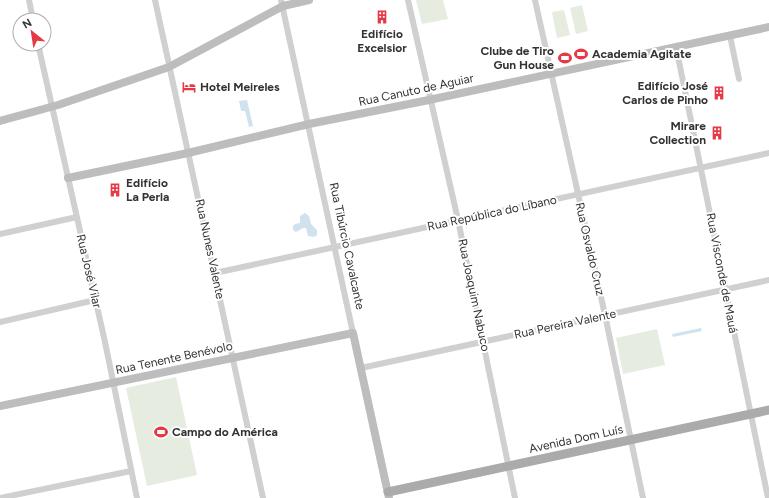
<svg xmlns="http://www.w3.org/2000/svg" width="769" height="498" viewBox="0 0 769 498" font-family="Figtree,sans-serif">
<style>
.green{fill:#e6ecdf}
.water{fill:#cfe2ee}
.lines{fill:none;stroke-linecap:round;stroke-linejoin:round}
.street{stroke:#d0d0d0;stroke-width:6}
.secondary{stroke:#bdbdbd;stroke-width:8}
.primary{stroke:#ababab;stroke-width:9}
.labels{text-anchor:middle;stroke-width:4;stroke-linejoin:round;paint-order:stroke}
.poi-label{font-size:12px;font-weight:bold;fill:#333;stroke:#fff;text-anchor:start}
.street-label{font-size:12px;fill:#333;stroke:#fff}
</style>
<rect width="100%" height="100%" fill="#fff"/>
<path class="green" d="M416 0H443L448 19 422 24Z
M582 5 588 31 576 34 570 8Z
M564 10 570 35 557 38 552 12Z
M657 329 665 365 623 374 616 338Z
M176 377 197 475 147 486 126 388Z"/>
<path class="water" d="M247 100 253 126 249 127 245 111H241L239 101Z
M305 213 309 216 311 224 317 230V235L314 237 308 236 306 228H303L296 232 293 230V226L295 224 300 223V216Z
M701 328 702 331 673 337 672 334Z"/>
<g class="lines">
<path class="street" d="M29 0 33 20
M155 0 263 498
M281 0 353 333
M408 0 458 220 515 498
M535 0 605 315 643 498
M730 36 739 79
M38 44 105 342 137 498
M676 47 768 498
M0 234 77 217
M215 273 769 153
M0 322 95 300
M361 368 769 280
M0 498 131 471"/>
<path class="secondary" d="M0 121 58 105 169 67 283 6 309 0
M68 178 188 153 309 124 424 101 769 27
M0 406 353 333 389 498"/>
<path class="primary" d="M388 492 769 410"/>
</g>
<defs>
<g id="building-bare" transform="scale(1.08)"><path d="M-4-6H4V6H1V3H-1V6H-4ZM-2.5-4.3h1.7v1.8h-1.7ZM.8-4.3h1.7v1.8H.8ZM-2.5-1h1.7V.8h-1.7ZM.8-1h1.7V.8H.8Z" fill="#e63946" stroke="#fff" stroke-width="2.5" paint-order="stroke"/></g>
<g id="stadium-bare" transform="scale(1.08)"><path d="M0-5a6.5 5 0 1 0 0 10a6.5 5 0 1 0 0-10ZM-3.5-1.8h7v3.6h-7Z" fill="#e63946" stroke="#fff" stroke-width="2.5" paint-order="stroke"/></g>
<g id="hotel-bare" transform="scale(1.08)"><path d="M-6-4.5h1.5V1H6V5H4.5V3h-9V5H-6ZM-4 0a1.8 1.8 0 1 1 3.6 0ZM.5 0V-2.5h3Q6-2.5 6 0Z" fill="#e63946" stroke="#fff" stroke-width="2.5" paint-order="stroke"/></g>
</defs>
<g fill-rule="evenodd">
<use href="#building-bare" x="382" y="17"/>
<use href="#stadium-bare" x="581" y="54"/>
<use href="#stadium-bare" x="565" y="58"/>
<use href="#hotel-bare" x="189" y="87"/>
<use href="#building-bare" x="719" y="93"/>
<use href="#building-bare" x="717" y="133"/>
<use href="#building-bare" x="115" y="190"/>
<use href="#stadium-bare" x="161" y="432"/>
</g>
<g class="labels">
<g class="poi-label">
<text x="382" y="38" text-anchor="middle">Edifício<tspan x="382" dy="14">Excelsior</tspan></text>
<text x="554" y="55" text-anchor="end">Clube de Tiro<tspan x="554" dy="14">Gun House</tspan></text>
<text x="592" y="58">Academia Agitate</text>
<text x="708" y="90" text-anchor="end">Edifício José<tspan x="708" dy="14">Carlos de Pinho</tspan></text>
<text x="200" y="91">Hotel Meireles</text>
<text x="706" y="130" text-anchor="end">Mirare<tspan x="706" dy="14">Collection</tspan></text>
<text x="126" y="187">Edifício<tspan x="126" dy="14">La Perla</tspan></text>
<text x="172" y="436">Campo do América</text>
</g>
<g class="street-label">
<text transform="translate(416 90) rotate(-12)" y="4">Rua Canuto de Aguiar</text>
<text transform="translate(492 213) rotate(-12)" y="4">Rua República do Líbano</text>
<text transform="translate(347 246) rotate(78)" y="4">Rua Tibúrcio Cavalcante</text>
<text transform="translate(210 249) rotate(78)" y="4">Rua Nunes Valente</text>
<text transform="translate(590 249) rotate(77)" y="4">Rua Osvaldo Cruz</text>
<text transform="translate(89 271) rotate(77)" y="4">Rua José Vilar</text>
<text transform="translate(722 273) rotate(79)" y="4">Rua Visconde de Mauá</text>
<text transform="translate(474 295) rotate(78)" y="4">Rua Joaquim Nabuco</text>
<text transform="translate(565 324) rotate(-12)" y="4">Rua Pereira Valente</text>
<text transform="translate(174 358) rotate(-12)" y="4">Rua Tenente Benévolo</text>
<text transform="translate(576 439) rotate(-12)" y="4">Avenida Dom Luís</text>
</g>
</g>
<g transform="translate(32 32) rotate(330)"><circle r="19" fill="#ffffff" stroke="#adadad"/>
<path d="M0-3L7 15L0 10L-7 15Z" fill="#e63946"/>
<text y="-6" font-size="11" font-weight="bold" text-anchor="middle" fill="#333333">N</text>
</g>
</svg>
